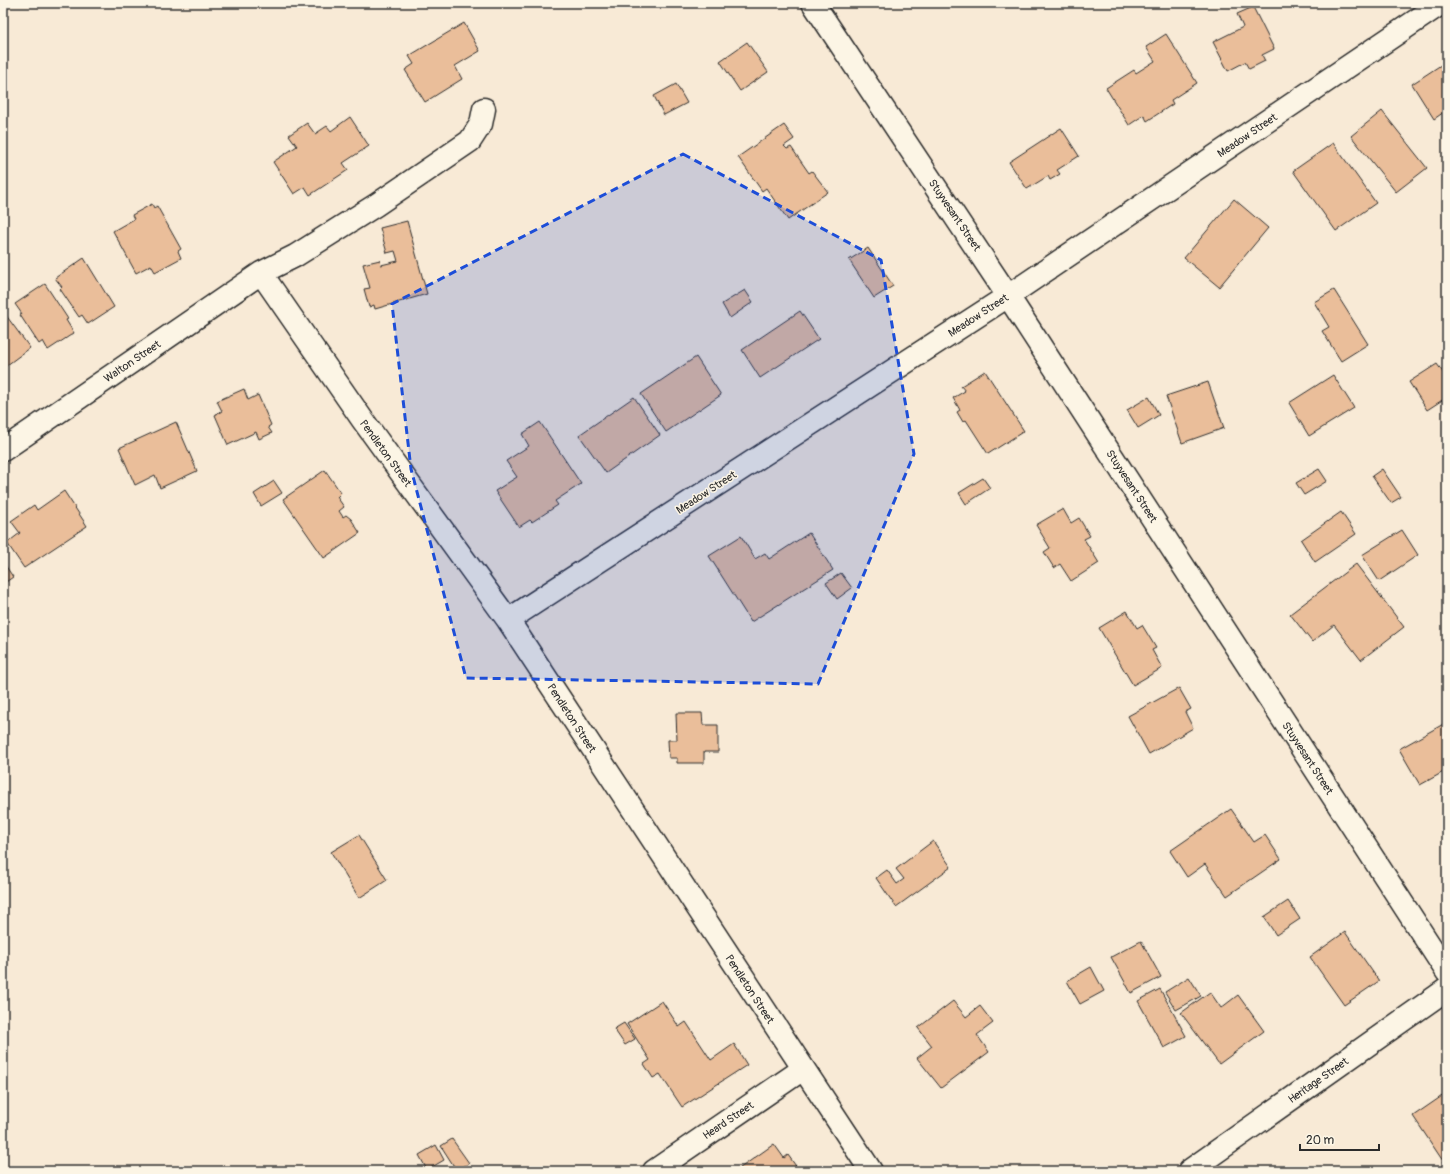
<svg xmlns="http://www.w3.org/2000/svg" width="1450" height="1174" viewBox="0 0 1450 1174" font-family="Pangolin,sans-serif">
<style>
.building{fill:#eabe9a;stroke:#2b2b2b}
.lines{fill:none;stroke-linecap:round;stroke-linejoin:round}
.minor-casing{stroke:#2b2b2b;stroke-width:25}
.minor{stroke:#fcf5e5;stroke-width:22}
.marked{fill:#1d4ed8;fill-opacity:0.2;stroke:#1d4ed8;stroke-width:3;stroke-dasharray:8 5;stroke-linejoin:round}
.labels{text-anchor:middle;stroke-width:3;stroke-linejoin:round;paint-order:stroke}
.street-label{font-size:11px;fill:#2b2b2b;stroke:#fcf5e5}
</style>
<rect width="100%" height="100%" fill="#f8ead6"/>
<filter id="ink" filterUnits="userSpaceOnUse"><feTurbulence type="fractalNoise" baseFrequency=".025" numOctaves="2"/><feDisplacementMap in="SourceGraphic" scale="8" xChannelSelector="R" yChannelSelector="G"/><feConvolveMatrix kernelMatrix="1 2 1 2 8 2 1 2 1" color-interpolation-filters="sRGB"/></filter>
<g filter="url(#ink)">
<path class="building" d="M1253 7 1274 49 1262 55 1265 61 1249 69 1245 62 1228 71 1213 42 1243 27 1237 14Z
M464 23 480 51 455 66 462 79 425 102 405 70 414 64 409 56Z
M1166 34 1197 83 1171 100 1173 104 1147 121 1144 115 1129 125 1106 88 1134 70 1136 73 1155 61 1146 47Z
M747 42 768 72 740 91 720 61Z
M1447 61V110L1434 119 1412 84Z
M676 84 687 103 664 115 654 96Z
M1382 111 1427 168 1396 192 1351 136Z
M350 117 369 146 343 163 348 170 310 195 305 187 294 194 273 162 297 146 289 135 307 123 315 134 327 126 331 131Z
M784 125 794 139 784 146 787 149 791 147 809 173 812 171 828 192 788 220 766 188 762 191 738 157Z
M1061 128 1079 156 1057 170 1060 174 1050 180 1048 176 1027 189 1009 162Z
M1333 143 1376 203 1336 231 1293 171Z
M1234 199 1268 228 1219 287 1184 258Z
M152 204 154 208 157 206 181 249 178 251 181 258 155 272 151 265 136 273 113 231 134 219 132 215Z
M407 221 427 294 375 309 374 305 369 307 364 289 370 288 363 264 380 260 381 265 398 261 395 251 387 253 380 228Z
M868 248 893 286 874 298 849 260Z
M84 258 114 307 88 324 82 315 79 317 60 289 62 287 55 278Z
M45 284 68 319 66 320 74 333 48 350 43 341 39 344 20 315 22 314 15 304Z
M745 290 753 302 730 318 722 304Z
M1334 290 1368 344 1341 361 1322 331 1329 327 1314 302Z
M800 311 819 339 760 378 742 350Z
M5 314 30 348 3 368V316Z
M696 357 721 395 666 432 641 394Z
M1437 364 1447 378V397L1427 410 1409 382Z
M985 371 1024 431 988 454 966 420 963 422 957 412 960 410 953 398 965 391 961 386Z
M1333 375 1354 408 1309 436 1289 403Z
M1208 382 1224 428 1182 443 1166 396Z
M244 389 248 400 258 395 271 425 268 427 272 433 259 439 256 432 228 445 215 415 222 411 217 401Z
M634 397 660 435 606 473 579 435Z
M1149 397 1159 415 1138 428 1127 410Z
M176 422 197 471 160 488 155 475 135 485 119 448Z
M540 422 581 484 555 501 558 505 532 522 530 520 519 527 495 491 517 477 506 461 529 446 522 434Z
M1319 469 1327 481 1304 495 1296 483Z
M1382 469 1401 497 1391 503 1372 476Z
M325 470 341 493 337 497 344 507 339 511 343 517 346 515 351 519 360 533 324 558 283 499Z
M983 478 990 488 966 504 959 493Z
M274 481 282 493 261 506 254 494Z
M64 491 87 526 24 568 7 543 20 533 11 521 34 505 37 510Z
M1063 509 1071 523 1079 518 1090 536 1084 539 1099 563 1071 581 1060 564 1054 568 1044 552 1050 548 1036 525Z
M1341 512 1356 534 1315 562 1301 540Z
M1402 530 1418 555 1379 581 1362 555Z
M809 533 833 570 751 622 709 556 741 536 755 559 765 553 769 559Z
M3 562 13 577 3 584Z
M1356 564 1404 627 1361 660 1334 625 1312 642 1290 614Z
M841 573 852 588 837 599 826 583Z
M1127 611 1137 628 1142 625 1156 648 1152 650 1162 668 1133 685 1099 628Z
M1179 688 1191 709 1185 712 1193 728 1149 754 1128 716Z
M676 713H702L703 725H718V752H704V763H677V758H669L668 740H677Z
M1447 722V770L1420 785 1399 749Z
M1231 809 1254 842 1265 835 1281 859 1227 896 1205 864 1187 877 1170 851Z
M359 835 387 880 359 898 331 852Z
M933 841 951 867 896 907 876 878 887 870 897 884 904 879 896 869Z
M1288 901 1300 919 1276 935 1264 917Z
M1345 932 1379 981 1344 1005 1310 957Z
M1141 941 1161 977 1131 993 1111 957Z
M1091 967 1104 991 1080 1004 1067 981Z
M1189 977 1201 996 1176 1010 1165 992Z
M1160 989 1186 1036 1164 1048 1138 1001Z
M1210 992 1221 1008 1238 995 1264 1031 1219 1064 1181 1013Z
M662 1001 679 1027 686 1022 711 1060 734 1044 747 1065 682 1107 660 1074 653 1078 644 1064 650 1060 627 1024Z
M953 1001 966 1017 980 1006 993 1023 977 1035 989 1052 941 1088 917 1058 932 1046 918 1028Z
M624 1023 635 1039 625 1045 614 1029Z
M1445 1094 1447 1097V1167L1413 1116Z
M452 1139 469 1163 457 1171 441 1146Z
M774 1144 784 1158 788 1155 798 1169 795 1171H736Z
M436 1145 444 1160 427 1170 419 1155Z"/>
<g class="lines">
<g class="minor-casing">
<path id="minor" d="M813 3 1008 296 1447 972
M261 273 362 419 508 620 871 1171
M3 450 261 273 295 256 376 205 470 141 481 124 484 109
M508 620 1008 296 1442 3
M654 1171 803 1069
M1189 1171 1447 989"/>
</g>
<use href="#minor" class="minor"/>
</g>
</g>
<path class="marked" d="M683 154 881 260 914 454 818 684 466 678 411 469 392 304Z"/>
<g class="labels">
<g class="street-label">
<text transform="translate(1247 135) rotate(-34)" y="4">Meadow Street</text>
<text transform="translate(955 215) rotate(56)" y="4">Stuyvesant Street</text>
<text transform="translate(978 315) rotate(-33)" y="4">Meadow Street</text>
<text transform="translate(132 361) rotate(-34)" y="4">Walton Street</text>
<text transform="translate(386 453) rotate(54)" y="4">Pendleton Street</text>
<text transform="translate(1132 486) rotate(57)" y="4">Stuyvesant Street</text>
<text transform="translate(706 492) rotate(-33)" y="4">Meadow Street</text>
<text transform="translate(572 718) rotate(57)" y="4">Pendleton Street</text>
<text transform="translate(1308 758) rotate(57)" y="4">Stuyvesant Street</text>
<text transform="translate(750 989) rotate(57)" y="4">Pendleton Street</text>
<text transform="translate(1318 1080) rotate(-35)" y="4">Heritage Street</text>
<text transform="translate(728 1120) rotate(-34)" y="4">Heard Street</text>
</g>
</g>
<rect width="1450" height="1174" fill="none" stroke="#fcf5e5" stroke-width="16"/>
<rect x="8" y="8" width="1434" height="1158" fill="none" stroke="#2b2b2b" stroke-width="1.5" filter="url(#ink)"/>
<path d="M1300 1144v6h79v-6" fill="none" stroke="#2b2b2b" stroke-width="2"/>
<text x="1306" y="1144" font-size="12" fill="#2b2b2b" stroke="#fcf5e5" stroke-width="3" paint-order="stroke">20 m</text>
</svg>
